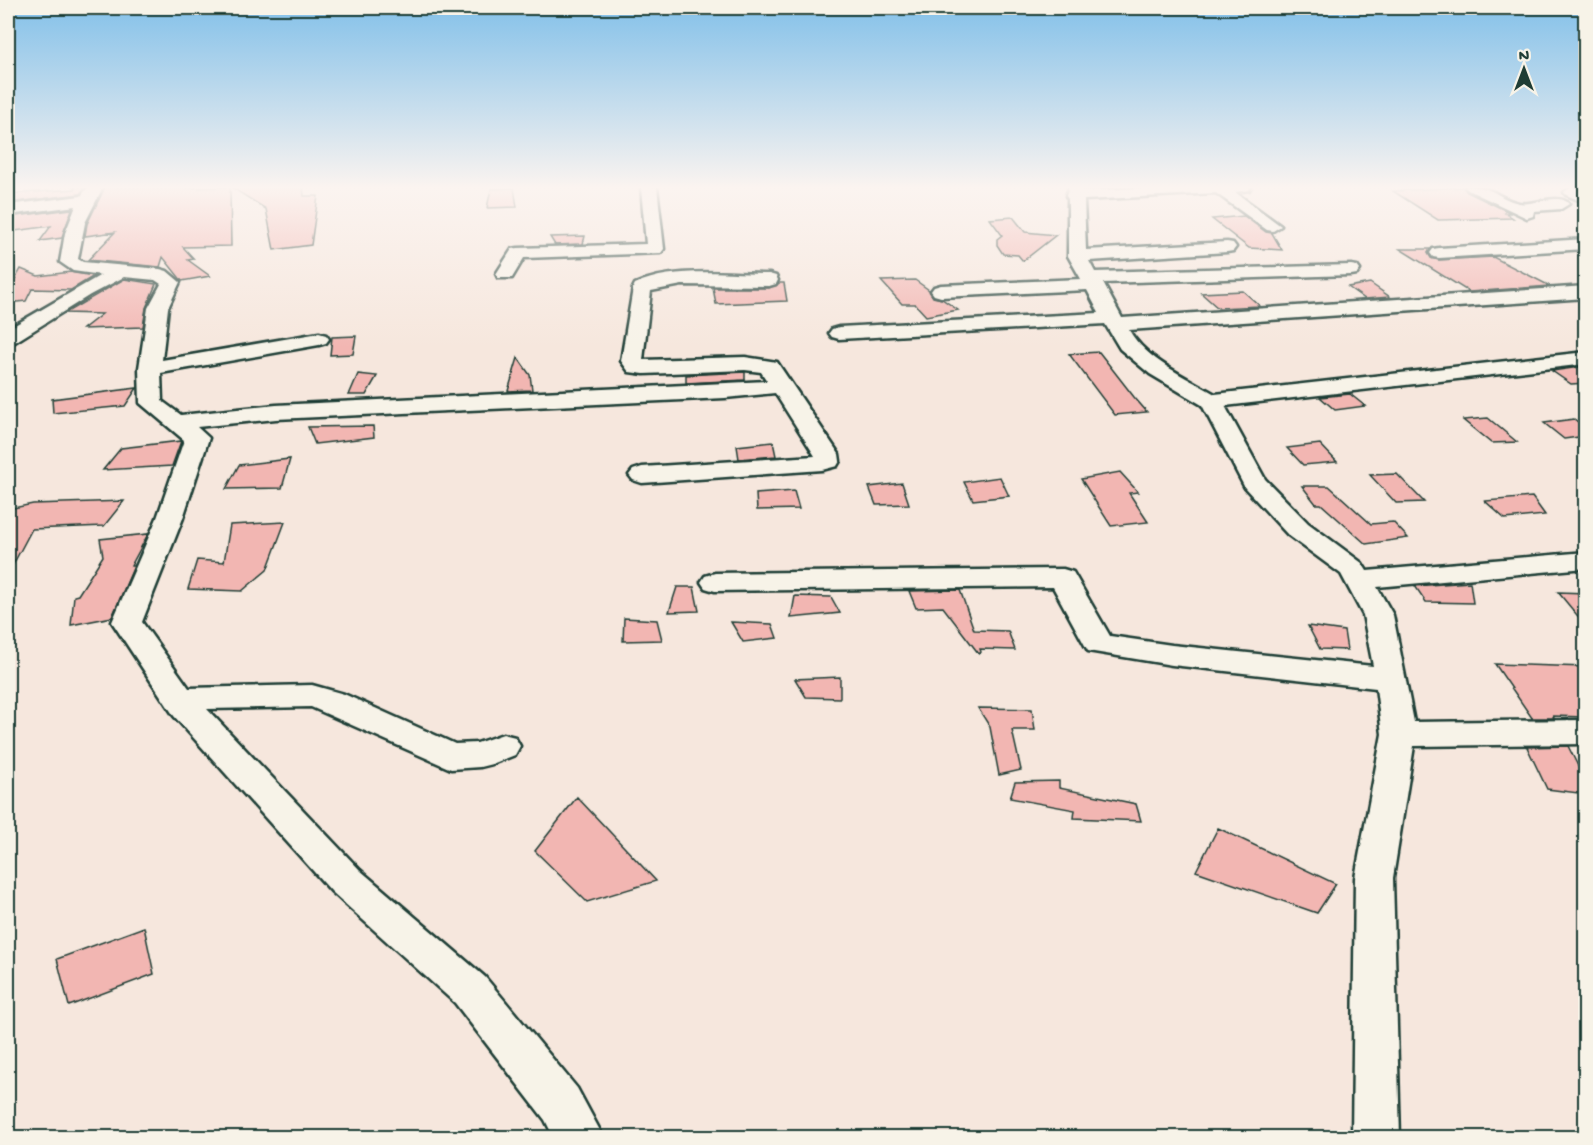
<svg xmlns="http://www.w3.org/2000/svg" width="1593" height="1145" viewBox="0 0 1593 1145" font-family="'Gochi Hand',sans-serif">
<style>
.building{fill:#f2b6b2;stroke:#1f3d34;stroke-width:1.5}
.lines{fill:none;stroke-linecap:round;stroke-linejoin:round}
.minor-casing{stroke:#1f3d34;stroke-width:5}
.minor{fill:#f7f3e8;fill-rule:evenodd}
</style>
<rect width="100%" height="100%" fill="#f6e7dd"/>
<filter id="ink" filterUnits="userSpaceOnUse"><feTurbulence type="fractalNoise" baseFrequency=".0167" numOctaves="2"/><feDisplacementMap in="SourceGraphic" scale="12" xChannelSelector="R" yChannelSelector="G"/><feConvolveMatrix kernelMatrix="1 2 1 2 8 2 1 2 1" color-interpolation-filters="sRGB"/></filter>
<g filter="url(#ink)">
<path class="building" d="M74 187H85L80 194 8 203V194L75 189Z
M105 187H151L154 189 230 187 231 246 183 247 194 259 188 260 210 276 182 281 163 257 160 267 88 260 115 232 85 236 87 224Z
M231 187H303L304 196H318L311 245 274 250 266 209Z
M1463 187 1467 192 1511 213H1505L1513 218 1438 220 1393 191Z
M514 188 517 207 487 208 491 189Z
M72 209 62 238 40 241 51 226 8 232V217Z
M1244 216 1266 232 1272 233 1282 250 1249 248 1212 219Z
M1013 217 1025 232 1056 235 1023 261 1018 255 1003 254 997 245V239L1002 235 990 219Z
M585 236 583 244 555 245 550 237Z
M1400 249H1430L1428 253 1431 258 1439 260 1493 257 1550 286 1469 292Z
M21 269 38 276 71 272 94 276 71 290 32 289 26 301 8 303V292Z
M124 279 156 284 146 308 143 327 83 329 102 314 65 313Z
M915 280 929 290 933 297 942 299 958 310 926 316 915 304H902L881 281Z
M779 283H784L787 301 716 304 713 288H769Z
M1370 283 1390 297 1365 299 1348 287Z
M1243 291 1260 306 1218 308 1201 293Z
M356 336 353 354 330 355 332 337Z
M1099 352 1134 397 1147 412 1115 415 1069 354Z
M518 358 530 375 532 390 508 391Z
M1580 367 1586 371V383L1571 384 1552 371Z
M745 372V380L686 383V375Z
M358 374 377 376 366 395H349Z
M137 388 125 406 53 413 52 399Z
M1350 394 1365 406 1335 410 1320 397Z
M1488 418 1517 442 1491 443 1463 420Z
M1574 419 1586 428V436L1564 439 1544 423Z
M373 426 374 437 315 444 308 427Z
M181 441 172 466 103 470 121 448Z
M773 442 776 456 739 459 737 446Z
M1320 444 1337 462 1303 465 1287 448Z
M290 459 282 488 226 489 239 465Z
M1120 472 1138 492 1129 493 1148 522 1111 526 1081 479Z
M1397 474 1424 502 1396 503 1370 475Z
M1000 477 1009 496 973 500 964 482Z
M902 483 909 504 876 505 869 487Z
M1302 486H1329L1371 524 1393 522 1408 538 1366 544 1321 504H1316Z
M794 491 799 509 757 510 756 494Z
M1532 497 1545 515 1505 519 1485 501Z
M124 501 104 526 32 529 8 574V509L33 504Z
M285 522 267 570 242 591 188 589 197 560 224 562 230 525Z
M148 534 131 566H134L112 617 71 625 74 596 78 595 103 556 100 539Z
M1470 582 1473 603 1426 602 1415 586Z
M677 587H694L699 611 669 612Z
M960 590 974 630 1008 631 1015 650 980 649 981 652 979 654 943 607 916 608 909 591Z
M1558 592 1586 593V626Z
M795 596 831 597 840 613 791 618Z
M624 618 657 620 662 640 623 641Z
M731 622 772 624 777 638 743 642Z
M1308 626 1344 631 1347 650 1320 649Z
M1495 664 1586 667V717L1553 716 1554 718H1532Z
M840 677V698L806 697 795 679Z
M978 708 1032 709 1035 730H1012L1021 770 999 775 990 727Z
M1568 746 1586 782V794L1547 789 1527 747Z
M1059 781V788L1136 804 1141 821 1074 818 1075 810 1010 798 1015 782Z
M577 797 656 881 587 902 535 851Z
M1218 828 1336 884 1317 913 1196 871Z
M144 927 154 974 69 1006 57 959Z"/>
<g class="lines">
<g class="minor-casing">
<path id="minor" d="M88 187H103L85 223 78 259 83 262 160 269 167 271 180 282 168 308 162 360 319 333 326 335 329 339 326 343 319 345 161 373 162 401 181 415 276 405 767 381 761 372 745 370 644 374 629 372 621 361 633 288 635 284C672 266 729 274 769 274L776 276 778 280 776 284 769 286 682 285 651 291 643 360 745 357 777 362 839 454 840 461 837 466 822 470 642 483 633 480 629 475 633 470 642 467 815 456 775 393 725 398 276 419 197 427 209 438 183 518 142 622 189 688 312 685 344 694 455 744 477 743 503 734 515 737 520 746 515 755 492 764 480 767 451 769 311 707 207 709 360 870 485 977 577 1088 604 1138H554L545 1120 455 1003 332 892 174 716 112 622 157 518 184 440 140 403 139 368 148 308 161 284 155 280 124 277 90 295 15 342 8 344V329L101 275 73 271 60 262 65 233 76 206 8 215V205L81 196Z
M641 187H657L664 249 661 253 524 258 512 278H498L496 274 512 249 518 248 646 244Z
M1069 187H1083L1084 191 1162 187H1251L1249 190 1235 192 1281 226 1273 231 1267 230 1216 193 1084 200 1086 250 1227 242 1233 243 1236 247 1233 251 1227 252 1089 261 1095 272 1351 265 1357 266 1360 270 1357 274 1351 275 1103 283 1122 318 1586 286V298L1129 330C1146 360 1186 377 1215 394L1586 352V364L1225 406 1265 479 1308 523 1362 563 1367 571 1586 552V568L1377 587 1393 615 1414 722 1586 720V744L1414 746 1393 878 1400 1138H1352L1355 878 1382 734 1376 688 1172 665 1088 651 1053 587 715 591 705 588 701 582 705 576 715 573 1063 569 1073 572 1110 636 1172 645 1373 666 1363 615 1341 574 1288 535 1245 488 1202 405 1150 374 1120 349 1105 324 839 339 832 337 829 333 832 329 839 327 1099 313 1087 290 941 297 934 295 931 291 934 287 941 285 1081 279 1068 256V199L1066 196Z
M1465 187C1494 185 1496 198 1519 203 1533 206 1559 192 1569 204L1561 209 1534 211 1533 216 1527 218 1468 190Z
M1572 187 1586 192V203L1566 195 1564 192Z
M1586 239V249L1439 258 1433 257 1430 253 1433 249 1439 248Z"/>
</g>
<use href="#minor" class="minor"/>
</g>
</g>
<linearGradient id="sky" x2="0" y2="1"><stop stop-color="#82c0e9"/><stop offset="0.54" stop-color="#fbf4f0"/><stop offset="1" stop-color="#fbf4f0" stop-opacity="0"/></linearGradient>
<rect width="1593" height="347" fill="url(#sky)"/>
<rect width="1593" height="1145" fill="none" stroke="#f7f3e8" stroke-width="30"/>
<rect x="15" y="15" width="1563" height="1115" fill="none" stroke="#1f3d34" stroke-width="2" filter="url(#ink)"/>
<g transform="translate(1524 69)" stroke="#f7f3e8" stroke-width="4.5" paint-order="stroke">
<path d="M0-4.5L10 22L0 15L-10 22Z" fill="#1f3d34"/>
<text y="-9" font-size="16" font-weight="bold" text-anchor="middle" fill="#1f3d34">N</text>
</g>
</svg>
